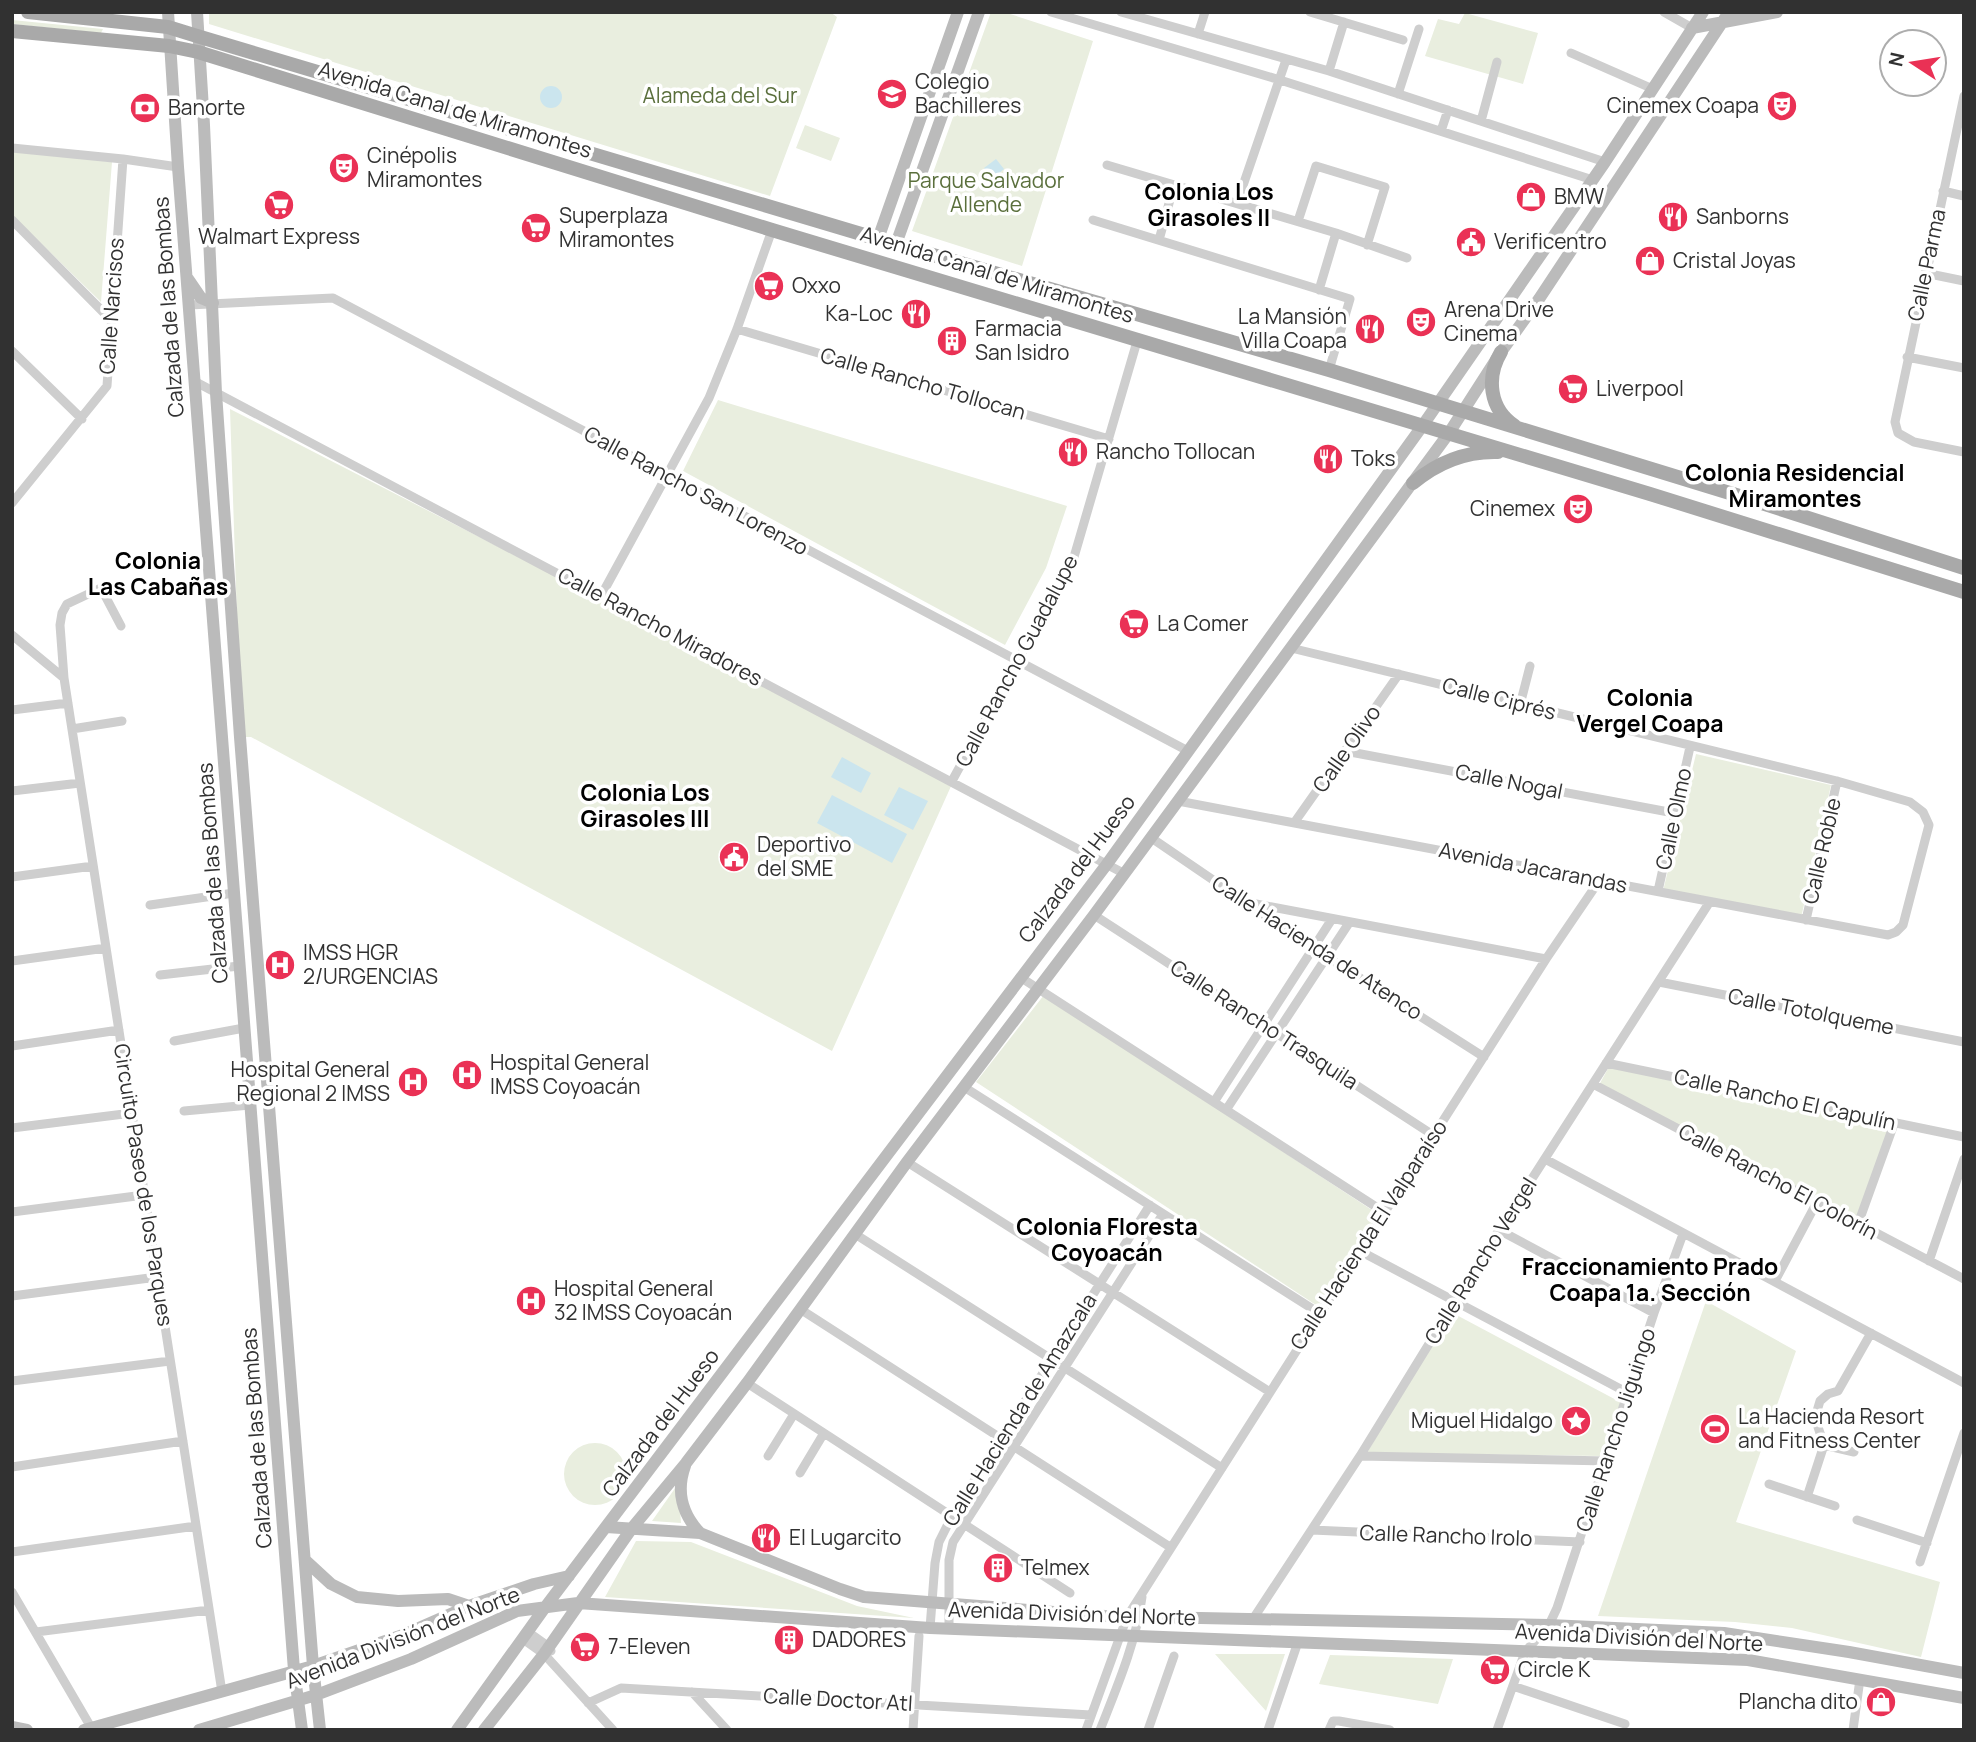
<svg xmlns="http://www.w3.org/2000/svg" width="1976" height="1742" viewBox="0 0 1976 1742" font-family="Manrope,sans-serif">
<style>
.green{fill:#e9eedf}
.water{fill:#cbe5ee}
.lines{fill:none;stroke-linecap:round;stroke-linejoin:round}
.street{stroke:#cecece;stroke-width:9}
.secondary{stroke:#bbb;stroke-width:12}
.primary{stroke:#a9a9a9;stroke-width:14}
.labels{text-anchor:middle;stroke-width:7;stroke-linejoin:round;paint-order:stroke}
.poi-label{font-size:21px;fill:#313131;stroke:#fff;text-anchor:start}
.park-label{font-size:21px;fill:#5a6f3c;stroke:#fff}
.street-label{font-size:21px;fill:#313131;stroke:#fff}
.neighbourhood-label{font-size:23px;font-weight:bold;fill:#000;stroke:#fff}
</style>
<rect width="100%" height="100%" fill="#fff"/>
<path class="green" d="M209 12H830L837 17 770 196 209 24Z
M991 12H1004L1093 41 1022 266 912 231Z
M1465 13 1538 33 1523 84 1425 56 1438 19 1459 24Z
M12 20 103 29 101 33 12 24Z
M805 125 840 138 831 161 796 148Z
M12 151 112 162 101 302 12 215Z
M718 400 1067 506 1046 568 1005 645 683 471Z
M230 409 604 601 952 784 832 1051 251 737H241Z
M1696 754 1831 785 1801 918 1663 891Z
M1044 995 1378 1214 1319 1307 976 1082Z
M1610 1065 1889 1126 1857 1221 1599 1085Z
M1706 1301 1796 1351 1736 1522 1940 1582 1921 1657 1792 1628 1735 1622 1598 1616Z
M1449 1311 1622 1403 1602 1456 1367 1453Z
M564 1474a31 31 0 1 1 62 0a31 31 0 1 1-62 0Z
M678 1484 681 1523 652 1521Z
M636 1541 691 1542 857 1606 914 1618 605 1597Z
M1215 1654H1285L1266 1711Z
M1330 1655 1453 1659 1438 1704 1319 1684Z"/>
<path class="water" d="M540 97a11 11 0 1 1 22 0a11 11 0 1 1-22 0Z
M996 159 1004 169 992 179 984 168Z
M842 757 871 773 861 793 831 777Z
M899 787 928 801 913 830 884 815Z
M832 795 907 834 892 863 817 823Z"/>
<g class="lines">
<path class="street" d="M1051 12 1280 80 1593 180
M1121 12 1329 71 1605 162
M1310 12 1403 40
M1664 12 1692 28
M1198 34 1205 12
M1571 53 1653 89
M1329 71 1344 22
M1398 94 1419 29
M1964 96 1895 422 1898 433 1914 442 1964 452
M1481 121 1497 62
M1441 131 1448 110
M12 148 123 159 178 167
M1107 165 1336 233 1407 258
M1943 191 1964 196
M1237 203 1286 60
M12 220 111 320
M1093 220 1350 299 1329 370
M1298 221 1316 166 1385 187 1367 245
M1159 240 1174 185
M1925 273 1964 281
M1319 290 1336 233
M189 305 333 298 1188 751
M737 329 1109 439
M12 351 82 419
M1907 357 1964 368
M194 381 1125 874
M12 503 107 386 123 159
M601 596 709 398 737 329 772 230
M121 626 101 588 67 604 62 613 60 625 64 678 222 1692
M12 635 64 678
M1520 705 1530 666
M12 710 68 703
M72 729 122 721
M1345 751 1674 813
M952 781 1074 557 1138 338
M12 791 80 783
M1178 801 1888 935 1896 932 1903 925 1929 825 1923 812 1910 802 1837 781 1291 648
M1294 823 1399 674
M1150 837 1313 948 1484 1057
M12 877 93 866
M1658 891 1690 747
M1251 903 1546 959
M150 905 234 893
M1094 915 1433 1135
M1806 920 1837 781
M12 961 106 948
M160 975 239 966
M1020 977 1384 1212
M1659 982 1964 1042
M174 1041 244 1028
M12 1046 119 1030
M1606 1063 1964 1137
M1593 1084 1964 1279
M964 1087 1319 1313
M1214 1102 1332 919
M1226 1110 1349 923
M184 1111 250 1105
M12 1128 132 1113
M1545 1159 1964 1383
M907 1162 1270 1392
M12 1212 144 1195
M1858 1224 1894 1124
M1499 1230 1654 1313
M855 1234 1222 1468
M1360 1251 1628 1393
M1929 1261 1964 1159
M1775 1281 1817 1202
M12 1296 157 1277
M800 1309 1170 1547
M12 1381 170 1361
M747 1383 1070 1593
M1824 1445 1854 1452
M768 1456 794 1414
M1360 1456 1607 1461
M12 1467 183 1441
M800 1473 824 1433
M1769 1484 1835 1506
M1807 1497 1824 1445 1816 1421 1817 1411 1820 1401 1828 1394 1838 1391 1871 1333
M1857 1520 1927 1543
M1312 1530 1580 1542
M12 1552 196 1526
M1920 1562 1964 1433
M12 1592 92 1729
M1253 1619 1360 1456 1499 1230 1709 903
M930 1628 935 1563 939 1542 952 1516 1150 1205
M949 1629V1560L953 1542 1163 1214
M36 1632 209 1610
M528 1632 549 1647 551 1651
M523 1639 544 1654 613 1730
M1513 1686 1625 1724
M692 1692 727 1730
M588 1703 621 1688 1091 1715
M913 1730 919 1636
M1086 1730 1127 1617 1546 959 1599 881
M1100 1730C1117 1687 1136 1643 1142 1597
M1148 1730 1174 1656
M1268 1730 1298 1642
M1329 1730 1333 1721H1339L1390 1730
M1497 1730 1525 1652 1549 1625 1557 1608 1654 1313 1683 1234
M1853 1730 1860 1679"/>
<path class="secondary" d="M168 12 178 167 294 1670 302 1730
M197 12 204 125 216 393 240 737 313 1666 320 1730
M1692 28 1777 12
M878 239 958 12
M896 244 979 12
M188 279 201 298 213 303
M685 1466C676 1491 682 1514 700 1533
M606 1527 700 1533 840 1589 864 1597 1105 1616 1549 1625 1724 1633 1849 1652 1964 1673
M306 1561 331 1584 357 1597 398 1601 448 1599 469 1606
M12 1727 27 1730
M84 1730 313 1666 403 1635 469 1606 534 1584 569 1576
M199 1730 316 1695 411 1659 517 1611 578 1603 930 1628 1748 1660 1964 1698
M457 1730 546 1606 1107 864 1423 425 1605 162 1703 12
M484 1730 544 1654 632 1528 686 1463 747 1383 907 1162 1094 915 1449 433 1501 352 1539 299 1729 12"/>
<path class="primary" d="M28 12 168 27 197 36 878 239 1329 370 1746 498 1964 568
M12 31 169 46 198 52 772 230 1650 494 1964 592
M1501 352C1486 377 1489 409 1515 426
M1413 483C1438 462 1465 451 1498 452"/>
</g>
<defs>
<g id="school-disc" transform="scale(1.575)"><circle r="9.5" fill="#ea3155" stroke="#fff"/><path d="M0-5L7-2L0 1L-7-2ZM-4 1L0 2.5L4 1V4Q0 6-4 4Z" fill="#fff"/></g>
<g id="theatre-disc" transform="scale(1.575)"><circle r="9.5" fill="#ea3155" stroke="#fff"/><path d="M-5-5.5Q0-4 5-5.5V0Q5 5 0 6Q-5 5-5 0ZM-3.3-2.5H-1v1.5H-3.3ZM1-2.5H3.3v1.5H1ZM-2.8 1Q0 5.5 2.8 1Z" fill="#fff"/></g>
<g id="bank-disc" transform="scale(1.575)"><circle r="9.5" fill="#ea3155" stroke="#fff"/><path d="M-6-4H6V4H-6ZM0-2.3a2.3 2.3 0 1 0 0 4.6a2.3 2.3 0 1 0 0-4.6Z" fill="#fff"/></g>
<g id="shop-disc" transform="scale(1.575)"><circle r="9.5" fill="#ea3155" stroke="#fff"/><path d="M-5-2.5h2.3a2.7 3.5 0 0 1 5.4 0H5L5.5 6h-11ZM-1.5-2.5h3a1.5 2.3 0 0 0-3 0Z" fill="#fff"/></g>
<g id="supermarket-disc" transform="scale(1.575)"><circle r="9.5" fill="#ea3155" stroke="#fff"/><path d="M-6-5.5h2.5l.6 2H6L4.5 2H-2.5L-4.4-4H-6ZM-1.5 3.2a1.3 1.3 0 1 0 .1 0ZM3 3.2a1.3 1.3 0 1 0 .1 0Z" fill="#fff"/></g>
<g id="restaurant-disc" transform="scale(1.575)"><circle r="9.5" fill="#ea3155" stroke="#fff"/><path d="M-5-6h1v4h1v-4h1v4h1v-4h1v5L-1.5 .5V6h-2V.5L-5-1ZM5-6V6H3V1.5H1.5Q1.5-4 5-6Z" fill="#fff"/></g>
<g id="civic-disc" transform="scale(1.575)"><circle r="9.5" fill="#ea3155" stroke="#fff"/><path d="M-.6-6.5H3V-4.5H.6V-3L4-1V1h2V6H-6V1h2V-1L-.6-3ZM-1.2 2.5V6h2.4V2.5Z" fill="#fff"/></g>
<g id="building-disc" transform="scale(1.575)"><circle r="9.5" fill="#ea3155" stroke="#fff"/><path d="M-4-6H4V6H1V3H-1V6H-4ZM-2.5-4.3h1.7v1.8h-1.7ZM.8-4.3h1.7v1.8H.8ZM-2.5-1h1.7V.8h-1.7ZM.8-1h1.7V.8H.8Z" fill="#fff"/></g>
<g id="hospital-disc" transform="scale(1.575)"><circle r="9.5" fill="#ea3155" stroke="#fff"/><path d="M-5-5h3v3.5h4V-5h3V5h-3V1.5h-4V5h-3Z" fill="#fff"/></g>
<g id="sight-disc" transform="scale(1.575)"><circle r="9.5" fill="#ea3155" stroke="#fff"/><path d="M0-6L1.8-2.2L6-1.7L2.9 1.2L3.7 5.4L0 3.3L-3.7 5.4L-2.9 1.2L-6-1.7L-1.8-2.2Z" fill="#fff"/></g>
<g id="stadium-disc" transform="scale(1.575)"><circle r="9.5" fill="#ea3155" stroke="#fff"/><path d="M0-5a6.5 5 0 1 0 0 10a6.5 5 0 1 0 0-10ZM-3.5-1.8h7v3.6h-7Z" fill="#fff"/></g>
</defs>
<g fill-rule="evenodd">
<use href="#school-disc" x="892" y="94"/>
<use href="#theatre-disc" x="1782" y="106"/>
<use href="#bank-disc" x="145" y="108"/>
<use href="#theatre-disc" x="344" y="168"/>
<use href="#shop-disc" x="1531" y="197"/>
<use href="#supermarket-disc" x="279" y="205"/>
<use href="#restaurant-disc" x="1673" y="217"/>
<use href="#supermarket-disc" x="536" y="228"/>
<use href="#civic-disc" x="1471" y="242"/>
<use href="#shop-disc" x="1650" y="261"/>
<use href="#supermarket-disc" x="769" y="286"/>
<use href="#restaurant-disc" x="916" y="314"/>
<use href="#theatre-disc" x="1421" y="322"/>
<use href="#restaurant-disc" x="1370" y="329"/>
<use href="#building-disc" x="952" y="341"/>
<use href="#supermarket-disc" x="1573" y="389"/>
<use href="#restaurant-disc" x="1073" y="452"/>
<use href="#restaurant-disc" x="1328" y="459"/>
<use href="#theatre-disc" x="1578" y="509"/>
<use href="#supermarket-disc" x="1134" y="624"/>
<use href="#civic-disc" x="734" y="857"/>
<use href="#hospital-disc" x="280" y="965"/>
<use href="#hospital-disc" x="467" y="1075"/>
<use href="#hospital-disc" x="413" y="1082"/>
<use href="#hospital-disc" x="531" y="1301"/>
<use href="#sight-disc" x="1576" y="1421"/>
<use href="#stadium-disc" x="1715" y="1429"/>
<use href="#restaurant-disc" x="766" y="1538"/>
<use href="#building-disc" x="998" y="1568"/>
<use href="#building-disc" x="789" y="1640"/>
<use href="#supermarket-disc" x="585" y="1647"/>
<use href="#supermarket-disc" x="1495" y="1670"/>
<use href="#shop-disc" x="1881" y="1702"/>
</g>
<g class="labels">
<g class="poi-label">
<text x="915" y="89">Colegio<tspan x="915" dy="24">Bachilleres</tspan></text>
<text x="1759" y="113" text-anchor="end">Cinemex Coapa</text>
<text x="168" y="115">Banorte</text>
<text x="367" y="163">Cinépolis<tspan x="367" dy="24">Miramontes</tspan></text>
<text x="1554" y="204">BMW</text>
<text x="559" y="223">Superplaza<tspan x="559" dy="24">Miramontes</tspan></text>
<text x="1696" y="224">Sanborns</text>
<text x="279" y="244" text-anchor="middle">Walmart Express</text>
<text x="1494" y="249">Verificentro</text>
<text x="1673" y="268">Cristal Joyas</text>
<text x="792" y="293">Oxxo</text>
<text x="1444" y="317">Arena Drive<tspan x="1444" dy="24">Cinema</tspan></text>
<text x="893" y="321" text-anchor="end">Ka-Loc</text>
<text x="1347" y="324" text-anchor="end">La Mansión<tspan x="1347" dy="24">Villa Coapa</tspan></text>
<text x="975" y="336">Farmacia<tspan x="975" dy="24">San Isidro</tspan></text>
<text x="1596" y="396">Liverpool</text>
<text x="1096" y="459">Rancho Tollocan</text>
<text x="1351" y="466">Toks</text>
<text x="1555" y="516" text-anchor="end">Cinemex</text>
<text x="1157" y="631">La Comer</text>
<text x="757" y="852">Deportivo<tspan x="757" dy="24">del SME</tspan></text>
<text x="303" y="960">IMSS HGR<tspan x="303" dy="24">2/URGENCIAS</tspan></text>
<text x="490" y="1070">Hospital General<tspan x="490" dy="24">IMSS Coyoacán</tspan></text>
<text x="390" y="1077" text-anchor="end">Hospital General<tspan x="390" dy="24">Regional 2 IMSS</tspan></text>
<text x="554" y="1296">Hospital General<tspan x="554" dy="24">32 IMSS Coyoacán</tspan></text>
<text x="1738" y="1424">La Hacienda Resort<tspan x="1738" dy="24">and Fitness Center</tspan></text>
<text x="1553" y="1428" text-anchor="end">Miguel Hidalgo</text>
<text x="789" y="1545">El Lugarcito</text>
<text x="1021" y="1575">Telmex</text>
<text x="812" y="1647">DADORES</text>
<text x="608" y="1654">7-Eleven</text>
<text x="1518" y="1677">Circle K</text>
<text x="1858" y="1709" text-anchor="end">Plancha dito</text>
</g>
<g class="park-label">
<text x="720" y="103">Alameda del Sur</text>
<text x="986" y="188">Parque Salvador<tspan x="986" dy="24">Allende</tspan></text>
</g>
<g class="street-label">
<text transform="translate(455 110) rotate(17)" y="7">Avenida Canal de Miramontes</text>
<text transform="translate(1927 265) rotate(-78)" y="7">Calle Parma</text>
<text transform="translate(997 275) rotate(17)" y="7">Avenida Canal de Miramontes</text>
<text transform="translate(112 306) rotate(-86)" y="7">Calle Narcisos</text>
<text transform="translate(169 307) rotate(-94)" y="7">Calzada de las Bombas</text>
<text transform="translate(923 384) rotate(16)" y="7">Calle Rancho Tollocan</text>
<text transform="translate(696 491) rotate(28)" y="7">Calle Rancho San Lorenzo</text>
<text transform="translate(660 627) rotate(28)" y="7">Calle Rancho Miradores</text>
<text transform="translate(1017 661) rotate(-62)" y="7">Calle Rancho Guadalupe</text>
<text transform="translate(1499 699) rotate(14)" y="7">Calle Ciprés</text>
<text transform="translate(1347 749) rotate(-55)" y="7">Calle Olivo</text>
<text transform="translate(1509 782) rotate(11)" y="7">Calle Nogal</text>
<text transform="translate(1674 819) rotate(-78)" y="7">Calle Olmo</text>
<text transform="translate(1822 851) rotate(-77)" y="7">Calle Roble</text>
<text transform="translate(1533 868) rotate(11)" y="7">Avenida Jacarandas</text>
<text transform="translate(1077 869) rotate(-53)" y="7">Calzada del Hueso</text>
<text transform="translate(213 873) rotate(-94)" y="7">Calzada de las Bombas</text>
<text transform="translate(1317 948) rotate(33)" y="7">Calle Hacienda de Atenco</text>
<text transform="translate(1811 1012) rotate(11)" y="7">Calle Totolqueme</text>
<text transform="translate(1264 1025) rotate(33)" y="7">Calle Rancho Trasquila</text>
<text transform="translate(1785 1100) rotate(12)" y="7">Calle Rancho El Capulín</text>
<text transform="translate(1778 1182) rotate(28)" y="7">Calle Rancho El Colorín</text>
<text transform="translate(143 1185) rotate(81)" y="7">Circuito Paseo de los Parques</text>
<text transform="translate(1369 1235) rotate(-57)" y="7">Calle Hacienda El Valparaíso</text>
<text transform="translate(1481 1261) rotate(-58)" y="7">Calle Rancho Vergel</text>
<text transform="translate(1020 1410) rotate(-58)" y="7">Calle Hacienda de Amazcala</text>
<text transform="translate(661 1423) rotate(-53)" y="7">Calzada del Hueso</text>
<text transform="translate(1616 1430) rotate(-72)" y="7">Calle Rancho Jiguingo</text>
<text transform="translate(257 1438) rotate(-94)" y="7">Calzada de las Bombas</text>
<text transform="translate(1446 1536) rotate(2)" y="7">Calle Rancho Irolo</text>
<text transform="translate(1072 1614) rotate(2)" y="7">Avenida División del Norte</text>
<text transform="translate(403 1638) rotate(-21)" y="7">Avenida División del Norte</text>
<text transform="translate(1639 1638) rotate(3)" y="7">Avenida División del Norte</text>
<text transform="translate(838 1700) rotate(3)" y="7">Calle Doctor Atl</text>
</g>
<g class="neighbourhood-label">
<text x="1209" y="200">Colonia Los<tspan x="1209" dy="26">Girasoles II</tspan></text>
<text x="1795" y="481">Colonia Residencial<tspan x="1795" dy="26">Miramontes</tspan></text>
<text x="158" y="569">Colonia<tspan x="158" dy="26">Las Cabañas</tspan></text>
<text x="1650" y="706">Colonia<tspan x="1650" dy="26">Vergel Coapa</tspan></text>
<text x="645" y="801">Colonia Los<tspan x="645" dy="26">Girasoles III</tspan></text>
<text x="1107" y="1235">Colonia Floresta<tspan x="1107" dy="26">Coyoacán</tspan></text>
<text x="1650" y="1275">Fraccionamiento Prado<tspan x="1650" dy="26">Coapa 1a. Sección</tspan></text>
</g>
</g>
<rect width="1976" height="1742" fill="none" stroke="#313131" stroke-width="28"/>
<g transform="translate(1913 63) rotate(282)"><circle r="33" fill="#ffffff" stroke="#adadad" stroke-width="2"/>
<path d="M0-5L12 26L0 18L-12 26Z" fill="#ea3155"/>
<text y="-10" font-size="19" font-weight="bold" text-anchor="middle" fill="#313131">N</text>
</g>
</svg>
